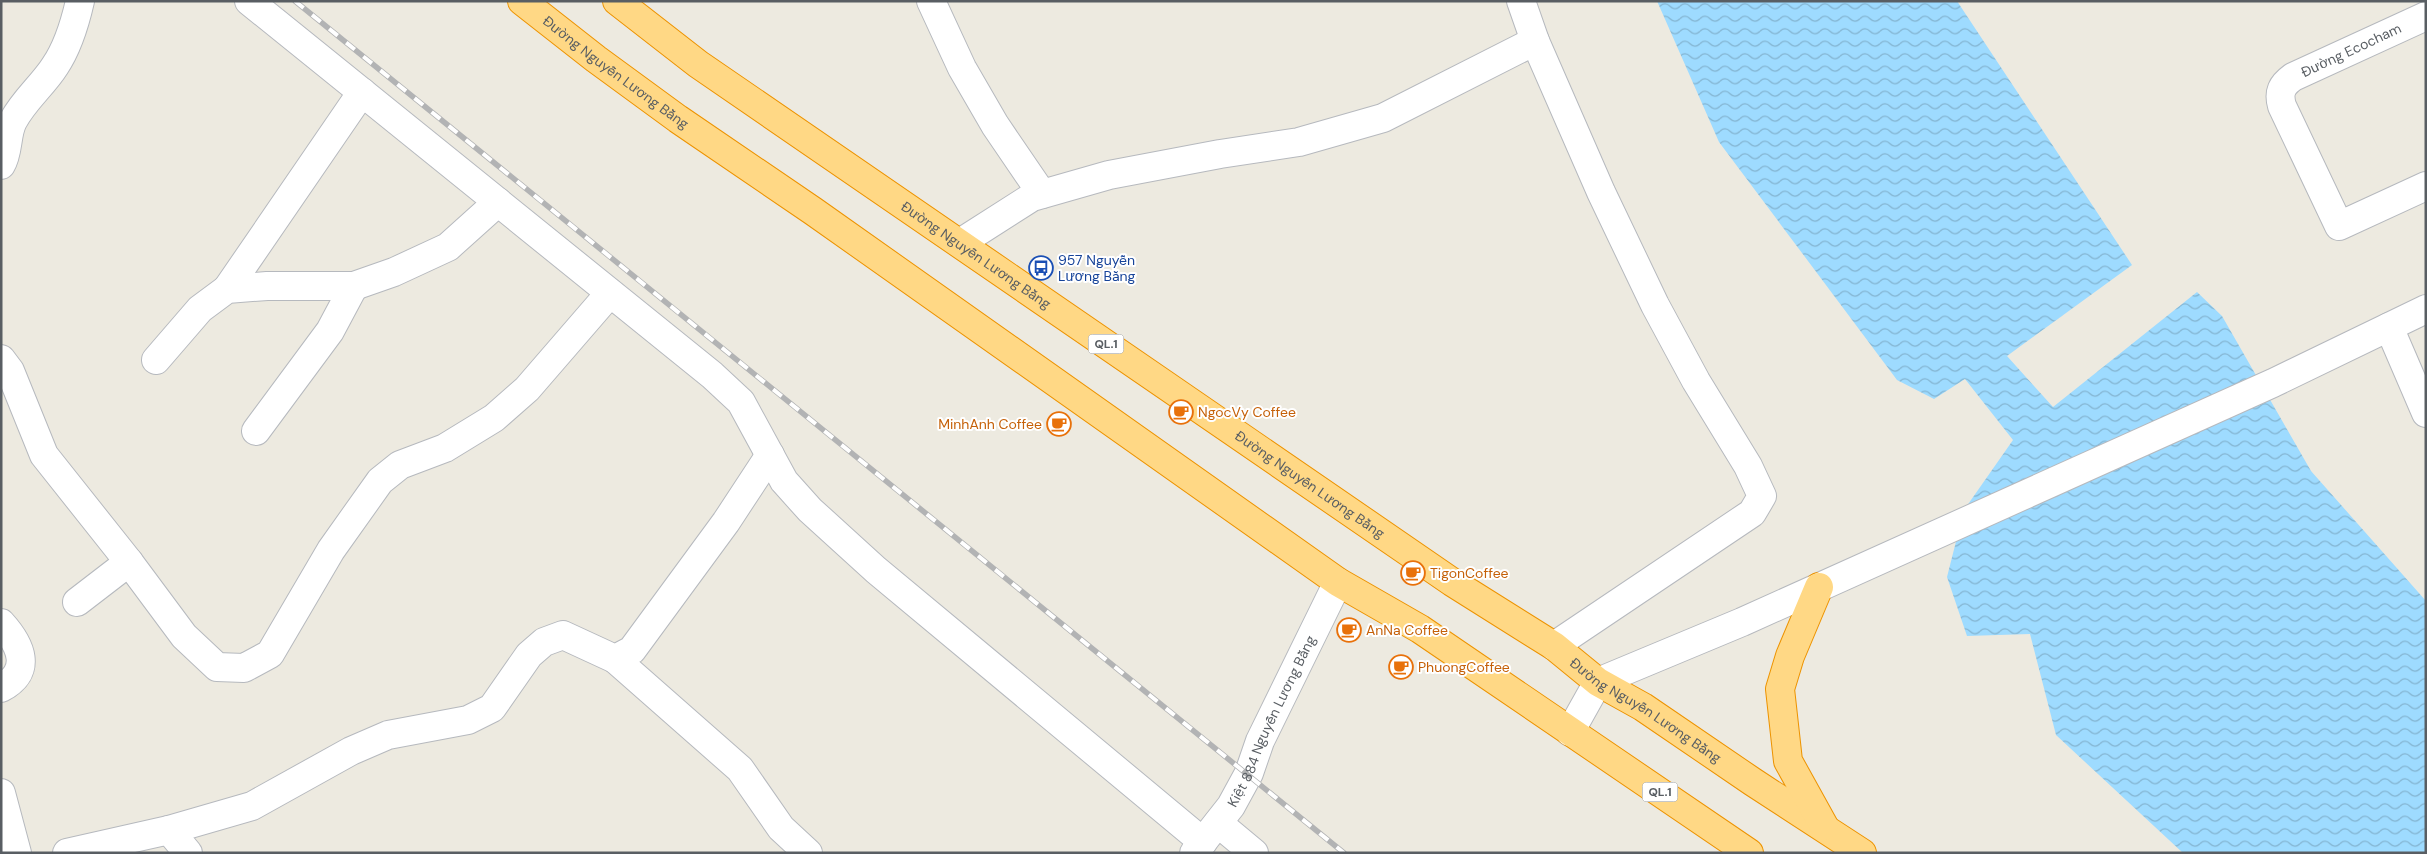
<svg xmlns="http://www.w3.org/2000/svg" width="2427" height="854" viewBox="0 0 2427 854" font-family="'DM Sans',sans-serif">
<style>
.water{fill:url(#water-waves)}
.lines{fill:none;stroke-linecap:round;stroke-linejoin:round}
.minor-casing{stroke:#b6b9be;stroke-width:30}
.highway-casing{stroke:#ed9300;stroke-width:30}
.minor{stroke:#fff;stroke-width:28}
.highway{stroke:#ffd885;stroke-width:28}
.rail-casing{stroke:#b2b3b4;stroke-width:5.5}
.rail{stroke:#fff;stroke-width:4;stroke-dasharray:11;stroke-linecap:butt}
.labels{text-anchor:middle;stroke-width:4;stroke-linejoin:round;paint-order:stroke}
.shield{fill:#fff;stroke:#8b8e92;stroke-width:1}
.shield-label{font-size:12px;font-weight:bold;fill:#595e63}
.street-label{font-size:14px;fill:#595e63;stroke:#fff}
.transit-label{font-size:14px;fill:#164399;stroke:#fff;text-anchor:start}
.food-label{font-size:14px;fill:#c56008;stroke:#fff;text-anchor:start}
</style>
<defs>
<pattern id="water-waves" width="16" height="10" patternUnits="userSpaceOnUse" patternTransform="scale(1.25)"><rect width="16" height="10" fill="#9edbff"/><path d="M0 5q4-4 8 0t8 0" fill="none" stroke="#84b5d2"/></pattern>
</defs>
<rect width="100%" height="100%" fill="#edeae0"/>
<path class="water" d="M1657 1H1957L2132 265 2007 356 2053 407 2197 292 2222 316 2311 471 2426 601V853H2183L2056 735 2030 634 1967 636 1947 577 1964 510 2013 440 1965 379 1934 399 1897 380 1719 142Z"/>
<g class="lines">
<g class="minor-casing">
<g id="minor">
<path d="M249 1 712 375 741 402 784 481 810 510 876 570 1203 842"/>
<path d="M931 1 962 68 995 125 1042 194"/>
<path d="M1521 1 1535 41 1601 192 1655 305 1696 381 1748 466 1762 496 1752 513 1554 646"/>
<path d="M2426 16 2293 77C2282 85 2278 92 2282 106L2339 226 2426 186"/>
<path d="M1 165C9 152 6 134 13 121 24 100 43 85 55 66 68 47 75 23 80 1"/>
<path d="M960 243 1032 197 1109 175 1220 154 1299 142 1383 118 1535 41"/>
<path d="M227 289 362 92"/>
<path d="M2389 327 2426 413"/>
<path d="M1 359 10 371 44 455 129 562 184 636 217 667 244 668 270 654 331 550 380 481 400 465 445 448 494 418 527 389 610 293"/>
<path d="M156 360 200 309 227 289 267 286H354L394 272 448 247 498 202"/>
<path d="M256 431 330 331 354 286"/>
<path d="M77 602 129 562"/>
<path d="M1 623C21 645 33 671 1 688"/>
<path d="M615 659 740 769 781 828 808 853"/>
<path d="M1570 732 1598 682 1742 622 2273 383 2426 309"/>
<path d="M1 793 17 853"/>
<path d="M1218 823 1254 853"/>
<path d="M169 830 188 853"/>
<path d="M67 853 169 830 252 806 351 751 388 735 468 720 492 708 529 655 544 642 563 635 615 659 632 650 726 522 770 455"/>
<path id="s1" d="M1194 853 1231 806 1249 773 1260 741 1338 582"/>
</g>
</g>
<g class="highway-casing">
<g id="highway">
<path id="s2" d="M522 1 596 59 678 119 813 211 1338 582 1420 629 1749 853"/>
<path id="s3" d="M617 1 698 64 1452 582 1554 646 1598 682 1643 707 1753 782 1862 853"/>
<path d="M1819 587 1790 656 1780 689 1788 761 1824 826"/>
</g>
</g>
<use href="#minor" class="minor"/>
<use href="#highway" class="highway"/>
<g class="rail-casing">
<path id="rail" d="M295 1 1344 853"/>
</g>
<use href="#rail" class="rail"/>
</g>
<defs>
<g id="bus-ring" transform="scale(1.25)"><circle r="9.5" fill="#fff" stroke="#1a4fb4" stroke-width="1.5"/><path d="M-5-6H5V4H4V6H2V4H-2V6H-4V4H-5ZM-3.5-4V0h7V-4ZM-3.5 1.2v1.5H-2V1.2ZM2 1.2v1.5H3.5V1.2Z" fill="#1a4fb4"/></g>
<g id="cafe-ring" transform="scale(1.25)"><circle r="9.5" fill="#fff" stroke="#e8710a" stroke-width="1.5"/><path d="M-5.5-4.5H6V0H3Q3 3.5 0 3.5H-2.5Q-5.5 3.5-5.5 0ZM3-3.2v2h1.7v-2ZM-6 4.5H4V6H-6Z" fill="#e8710a"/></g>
</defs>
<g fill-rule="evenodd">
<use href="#bus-ring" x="1041" y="268"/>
<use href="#cafe-ring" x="1181" y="412"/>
<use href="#cafe-ring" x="1059" y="424"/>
<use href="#cafe-ring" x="1413" y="573"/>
<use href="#cafe-ring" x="1349" y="630"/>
<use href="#cafe-ring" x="1401" y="667"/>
</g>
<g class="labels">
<g class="shield">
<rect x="1088.5" y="334.5" width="35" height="19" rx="4"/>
<rect x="1642.5" y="782.5" width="35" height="19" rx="4"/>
</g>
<g class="shield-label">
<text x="1106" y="348">QL.1</text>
<text x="1660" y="796">QL.1</text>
</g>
<g class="street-label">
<text transform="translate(2351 50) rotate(-25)" y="5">Đường Ecocham</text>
<text dy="5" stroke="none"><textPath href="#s2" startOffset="118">Đường Nguyễn Lương Bằng</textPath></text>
<text dy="5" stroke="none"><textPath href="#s3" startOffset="440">Đường Nguyễn Lương Bằng</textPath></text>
<text dy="5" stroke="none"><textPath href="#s3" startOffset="845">Đường Nguyễn Lương Bằng</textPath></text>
<text dy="5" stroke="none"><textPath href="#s3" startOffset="1250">Đường Nguyễn Lương Bằng</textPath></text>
<text dy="5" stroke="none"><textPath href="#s1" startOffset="154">Kiệt 884 Nguyễn Lương Bằng</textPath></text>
</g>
<g class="transit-label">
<text x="1058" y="265">957 Nguyễn<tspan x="1058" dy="16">Lương Bằng</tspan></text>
</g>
<g class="food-label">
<text x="1198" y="417">NgocVy Coffee</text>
<text x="1042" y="429" text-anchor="end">MinhAnh Coffee</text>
<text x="1430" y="578">TigonCoffee</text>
<text x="1366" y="635">AnNa Coffee</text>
<text x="1418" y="672">PhuongCoffee</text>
</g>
</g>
<rect width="2427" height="854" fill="none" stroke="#595e63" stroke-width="5"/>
</svg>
